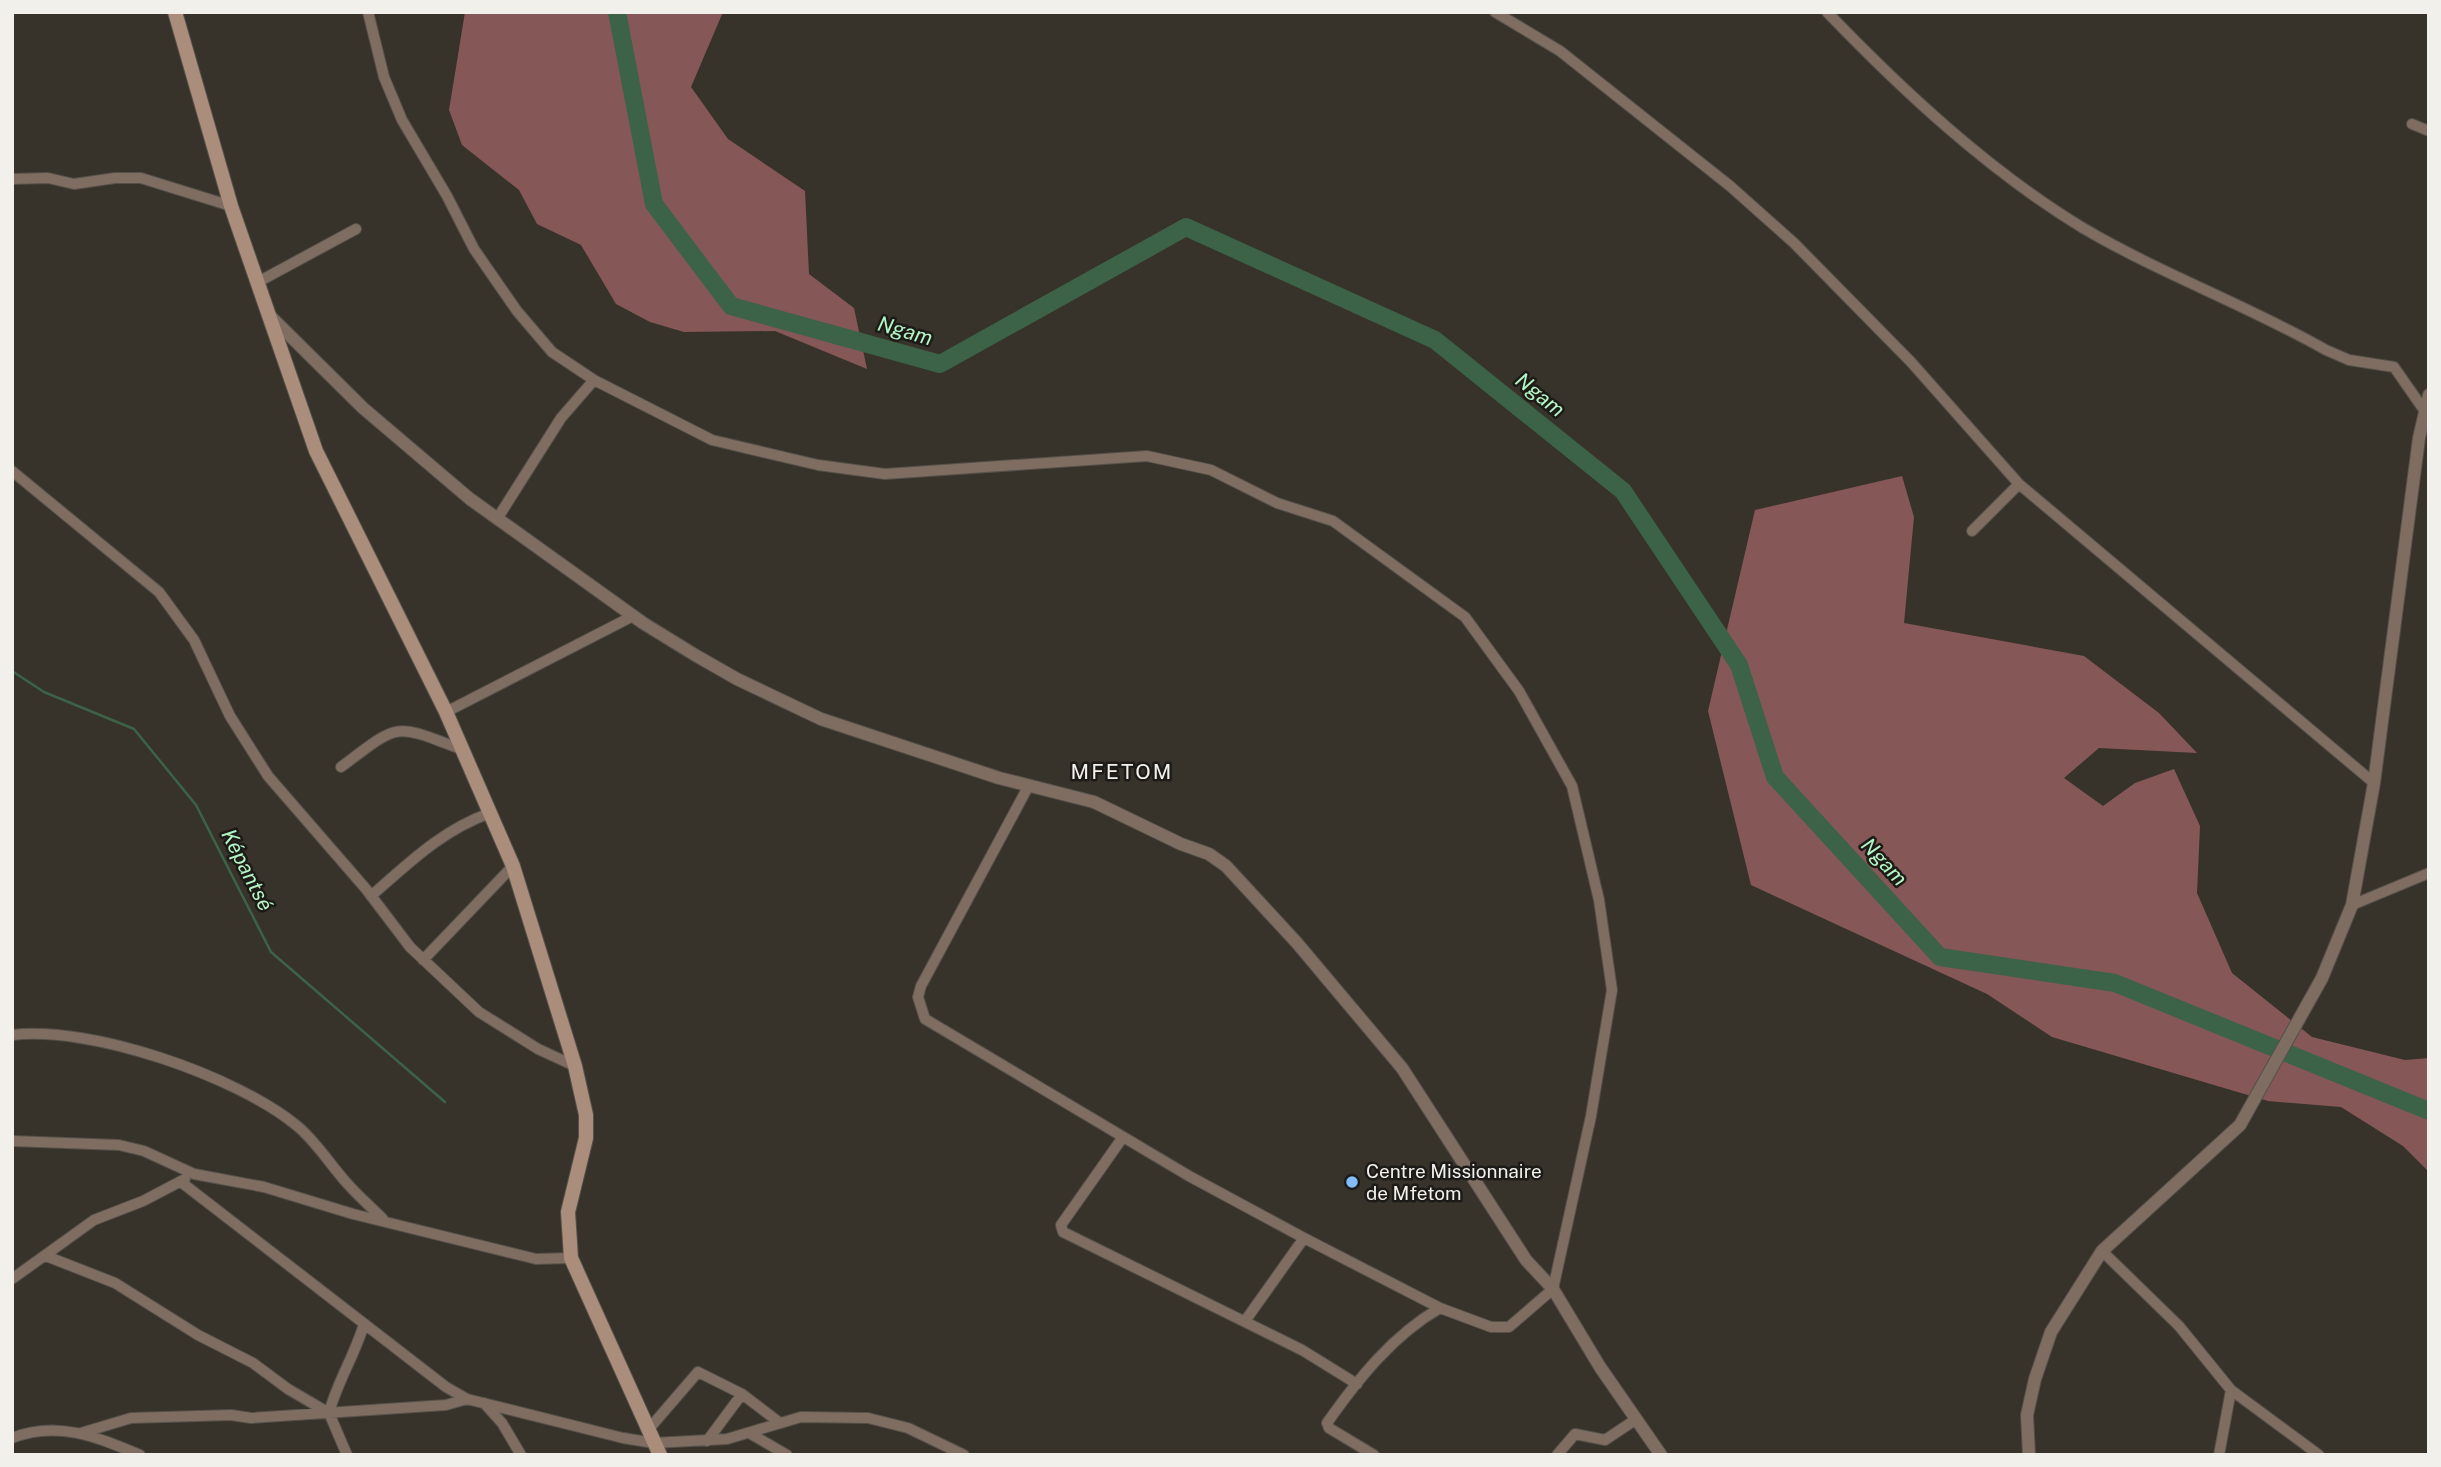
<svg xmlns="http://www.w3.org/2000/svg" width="2441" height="1467" viewBox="0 0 2441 1467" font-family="'Public Sans',sans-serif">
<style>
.forest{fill:#865757}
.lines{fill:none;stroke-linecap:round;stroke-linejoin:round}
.stream{stroke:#3c6347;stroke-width:2.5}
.river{stroke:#3c6347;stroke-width:18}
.minor-casing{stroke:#55514a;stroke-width:12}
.tertiary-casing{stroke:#55514a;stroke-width:14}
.secondary-casing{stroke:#55514a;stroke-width:16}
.minor{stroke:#7f6d62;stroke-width:10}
.tertiary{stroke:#7f6d62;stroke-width:12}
.secondary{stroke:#aa8d7b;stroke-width:14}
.poi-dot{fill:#82bcfa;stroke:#1d1b18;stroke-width:2.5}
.labels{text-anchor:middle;stroke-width:5;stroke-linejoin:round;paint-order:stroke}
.poi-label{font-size:19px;fill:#f2f0ea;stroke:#1d1b18;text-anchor:start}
.water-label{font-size:21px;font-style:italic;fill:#b4f5c4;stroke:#1d1b18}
.neighbourhood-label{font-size:21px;letter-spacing:2px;fill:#f2f0ea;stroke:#1d1b18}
</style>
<rect width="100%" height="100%" fill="#37332b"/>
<path class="forest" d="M465 12H723L691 87 728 139 805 191 809 274 854 308 867 369 775 331 684 332 650 322 616 304 581 245 537 224 519 190 462 145 449 110Z
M1902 476 1914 517 1904 623 2084 656 2159 713 2197 753 2099 748 2064 778 2103 806 2135 783 2174 769 2200 826 2197 893 2232 973 2312 1037 2405 1060 2429 1058V1172L2403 1146 2341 1107 2268 1101 2052 1037 1987 994 1751 885 1708 711 1755 510Z"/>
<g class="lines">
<path class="stream" d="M12 671 44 692 134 729 196 805 271 952 445 1102"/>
<path class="river" d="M617 12 654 204 731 306 940 364 1186 227 1435 340 1623 491 1739 665 1775 777 1940 957 2115 983 2429 1111"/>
<g class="minor-casing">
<path id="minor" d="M368 12 384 77 402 120 447 196 474 249 517 311 552 352 594 380 712 440 818 465 885 474 1147 456 1211 470 1277 503 1333 521 1465 617 1519 691 1572 786 1599 900 1612 990 1591 1116 1553 1289 1509 1327H1491L1440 1308 1304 1238 1189 1176 925 1019 918 997 921 986 1028 787
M1495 12 1560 51 1730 186 1794 243 1911 362 2019 484 2374 783
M1827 12C1903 91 1989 171 2083 228 2161 274 2247 305 2326 350L2349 360 2394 367 2424 410
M2412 124 2429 131
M12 179 48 178 74 184 115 178H141L231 206
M258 282 356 229
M12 471 159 592 194 640 230 716 268 776 366 889 410 947 479 1012 538 1049 575 1066
M497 519 561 418 594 380
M1972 531 2019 484
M446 712 633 616
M341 767C401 722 393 723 463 750
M371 896C409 863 442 830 490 813
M2352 905 2429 873
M423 960 513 866
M12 1035C90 1025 236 1076 296 1125 315 1140 329 1163 345 1181 357 1195 370 1206 383 1219
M1123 1137 1061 1225 1063 1232 1302 1350 1357 1384
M12 1141 119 1145 144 1151 194 1174 264 1187 353 1214 536 1259 571 1258
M181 1182 446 1387 467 1399 623 1438 654 1443 727 1439 801 1417 868 1418 908 1428 964 1455
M2102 1251 2179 1326 2231 1390 2319 1455
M46 1256 115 1283 198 1335 253 1363 288 1389 329 1413 347 1455
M12 1279 94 1220 143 1201 185 1179
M1245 1321 1304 1238
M484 1403 502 1423 521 1455
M329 1413C337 1382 355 1355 364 1324
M648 1430 698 1372 742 1394 780 1423
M81 1433 131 1418 231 1415 251 1418 446 1405 467 1399
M751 1434 787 1455
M12 1438C57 1420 97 1437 140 1455
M707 1441 742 1394
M1374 1455 1329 1428 1327 1423C1358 1379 1393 1335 1440 1308
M1557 1455 1575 1434 1605 1440 1635 1420
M2219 1455 2231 1390"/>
</g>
<g class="tertiary-casing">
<path id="tertiary" d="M270 316 363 408 470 499 643 623 695 655 737 679 821 719 999 778 1094 802 1181 844 1209 854 1226 866 1297 943 1402 1068 1526 1260 1553 1289 1600 1367 1661 1455
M2029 1455 2027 1415 2035 1379 2051 1332 2102 1251 2240 1125 2322 978 2352 905 2374 783 2419 438 2429 395"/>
</g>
<g class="secondary-casing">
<path id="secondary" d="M175 12 231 206 316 451 446 712 513 866 575 1066 586 1115V1138L568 1212 571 1258 660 1455"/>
</g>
<use href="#minor" class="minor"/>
<use href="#tertiary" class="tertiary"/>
<use href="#secondary" class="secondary"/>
</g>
<circle class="poi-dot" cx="1352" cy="1182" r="7"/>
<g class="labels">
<g class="poi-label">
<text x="1366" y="1178">Centre Missionnaire<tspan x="1366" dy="22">de Mfetom</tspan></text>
</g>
<g class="water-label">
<text transform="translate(905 331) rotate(16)" y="7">Ngam</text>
<text transform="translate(1540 395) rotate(39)" y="7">Ngam</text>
<text transform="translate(1884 862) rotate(47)" y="7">Ngam</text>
<text transform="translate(247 870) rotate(63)" y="7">Képantsé</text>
</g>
<g class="neighbourhood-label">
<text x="1122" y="779">MFETOM</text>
</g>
</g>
<rect width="2441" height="1467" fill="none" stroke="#f2f0ea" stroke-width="28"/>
</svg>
